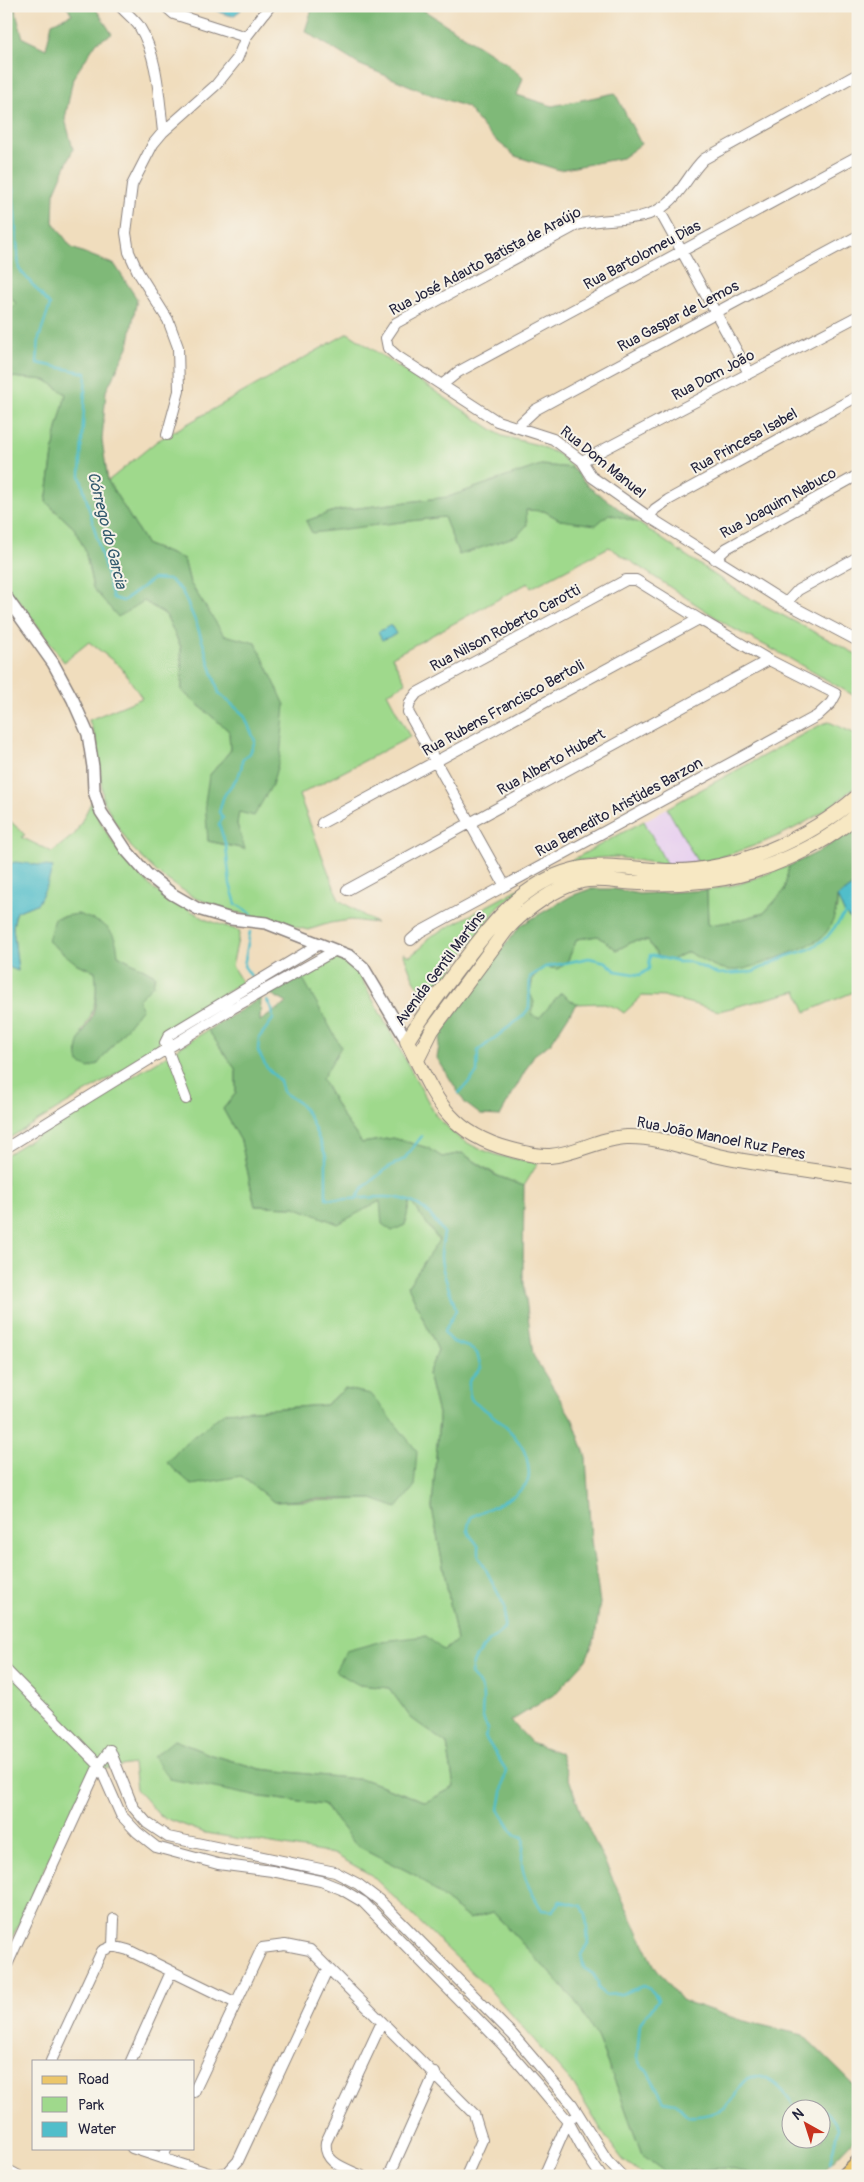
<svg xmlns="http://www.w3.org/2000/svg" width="864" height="2182" viewBox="0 0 864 2182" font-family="Pangolin,sans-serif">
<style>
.built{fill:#e8d2ef}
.green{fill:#9fd98c;stroke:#607e64;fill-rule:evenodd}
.forest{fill:#7fb978;stroke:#506e5a;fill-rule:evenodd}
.water{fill:#51beca;stroke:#3a7082}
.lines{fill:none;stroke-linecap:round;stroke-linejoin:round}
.stream{stroke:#51beca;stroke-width:2.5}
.minor-casing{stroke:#89807c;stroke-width:12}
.tertiary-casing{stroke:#89807c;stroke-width:14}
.secondary-casing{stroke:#89807c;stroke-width:16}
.primary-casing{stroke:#89807c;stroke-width:18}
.minor{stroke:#fff;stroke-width:10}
.tertiary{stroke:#fff;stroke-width:11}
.secondary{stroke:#f7e8c3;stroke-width:14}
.primary{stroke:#ecc669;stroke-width:15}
.labels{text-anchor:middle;stroke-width:4;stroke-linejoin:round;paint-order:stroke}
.street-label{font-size:15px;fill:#22223b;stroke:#f7f3e8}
.water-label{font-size:16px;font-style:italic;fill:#32596d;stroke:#f7f3e8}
</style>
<rect width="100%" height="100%" fill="#f7f3e8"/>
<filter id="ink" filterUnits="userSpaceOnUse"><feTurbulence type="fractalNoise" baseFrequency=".02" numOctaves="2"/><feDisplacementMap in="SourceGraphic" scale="10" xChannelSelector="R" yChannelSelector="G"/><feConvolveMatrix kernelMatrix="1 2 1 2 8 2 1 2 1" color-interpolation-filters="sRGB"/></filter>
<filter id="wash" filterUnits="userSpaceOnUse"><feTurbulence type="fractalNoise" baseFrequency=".0096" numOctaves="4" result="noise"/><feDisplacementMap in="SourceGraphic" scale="20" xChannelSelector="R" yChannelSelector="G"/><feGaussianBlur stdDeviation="1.12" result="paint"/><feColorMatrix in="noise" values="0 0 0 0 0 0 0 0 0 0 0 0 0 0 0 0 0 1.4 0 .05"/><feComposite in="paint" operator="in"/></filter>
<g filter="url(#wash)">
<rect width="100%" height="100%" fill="#f0ddbd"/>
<path class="built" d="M667 808 698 863 667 865 644 821Z"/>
<path class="green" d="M6 289 16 304 6 311Z
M348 333 502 436 538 445 558 454 573 468 541 465 448 497 334 511 307 521 312 532 444 517 459 555 525 510 544 511 560 520 609 513 637 522 744 595 858 655V698L787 657 732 628 609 547 531 588 528 583 392 657 406 683 387 693 410 737 299 795 339 900 376 923 351 920 330 923 308 930 235 912 195 898 161 876 131 847 115 822 103 799 97 742 89 720 142 698 121 667 89 642 64 662 22 604 6 587V341L11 349 10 377 46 380 66 394 56 433 46 502 74 528 85 550 93 588 144 601 166 615 181 648 182 691 229 731 230 751 209 776 208 841 244 849 237 824 256 643 224 636 190 583 184 559 147 545 108 481 157 441Z
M829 722 858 735V784C813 826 757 848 698 863L667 808 822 724Z
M92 801 102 825 117 849 153 889 207 920 240 931 232 966 242 982 161 1034 158 1047 150 1054 6 1140V966L18 971 13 927 16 912 38 903 53 867 7 865 6 817 25 835 21 837 52 852 75 834ZM118 955 155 975C149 1002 104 1020 81 1033 94 1014 99 994 95 971L77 964Z
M644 821 667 865 616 857 597 858 578 861 536 878 499 906 438 988 430 993C413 989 410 968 403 953L410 956 422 947 428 938Z
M789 866 784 891 764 913 735 921 708 926 707 890 739 884Z
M837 897 845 914 858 926V990L806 1012 797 991 719 1011 667 997 642 996 624 1013 617 1008 601 1003 576 1004 561 993 539 1019 530 1015V993L533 977 545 967 558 969 568 960 577 939 598 936 617 950 634 941H648L658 956 671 960 688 952 719 968 837 909Z
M333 957 346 960 355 967 436 1116 459 1138 477 1148 500 1156 538 1163 524 1186 498 1176 462 1153 442 1157 428 1148 393 1138 362 1143 343 1117 322 1079 301 975Z
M208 1030 236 1070V1093L223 1109 241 1141 255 1206 295 1207 338 1223 380 1201 410 1200 439 1241 408 1286 438 1350 428 1374 439 1418 432 1508 457 1640 444 1651 359 1685 389 1688 411 1718 447 1744 454 1787 426 1802 366 1780 260 1769 209 1754 174 1740 254 1796 324 1805 356 1845 417 1876 469 1919 493 1912 573 1998 596 2035 620 2094 642 2155 665 2172 726 2168 750 2173 752 2176H645L623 2160 605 2136 573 2084 489 1989 371 1875 334 1854 205 1833 160 1816 136 1789 133 1764 90 1771 6 1951V1155ZM345 1389 397 1507 372 1499 274 1502 241 1476 225 1412 325 1405Z"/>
<path class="forest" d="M6 6H14L23 38 46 49 52 23 72 14 66 6H94L112 34 97 42 73 78 65 119 73 149 54 193 53 222 72 248 115 265 137 299 128 347 106 391 102 440 108 481 147 545 184 559 190 583 224 635 256 643 285 705 280 757 272 785 254 816 239 812 237 824 245 849 208 841 205 802 209 776 230 751 229 731 182 691 181 647 166 615 144 601 118 617 93 588 85 550 74 528 46 502 56 433 66 394 46 380 10 377 11 349 6 341V311L16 304 6 289Z
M313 6H417L506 63 523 78 517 95 552 106 615 93 641 144 622 158 559 170 515 156 490 135 467 107 432 95 358 64 305 31Z
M541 465 573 468 589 487 637 522 609 514 596 525 560 520 544 511 526 510 527 525 517 536 459 555 444 517 312 533 306 521 334 511 448 497Z
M858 827V883L837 897C837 911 833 926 823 936 816 945 751 969 738 970 720 972 703 960 688 952L671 960 658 956 648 941H634L617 950 598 936 577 939 568 960 558 969 545 967 533 977 530 993 534 1002 531 1015 539 1018 561 993 576 1004 551 1043 534 1055 500 1116 481 1115 465 1103 437 1058 441 1034 489 965 521 925 571 896 590 889H615L639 894 707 890 708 925 735 921 764 913 784 891 789 866 818 852Z
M78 914C102 923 116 926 118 955L155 975 153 985 138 1000 142 1008 98 1064 89 1068 79 1063C74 1043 82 1036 91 1019 97 1007 97 985 95 971L77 964 48 941 54 918Z
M301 975 341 1047 322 1079 343 1117 362 1143 393 1138 428 1148 442 1157 462 1153 495 1175 524 1186 523 1275 533 1355 573 1420 586 1457 591 1540 600 1603 595 1638 586 1660 555 1694 511 1721 531 1742 560 1753 581 1813 654 1965 681 2000 740 2020 803 2035 858 2089V2135L818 2176H752L750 2173 726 2168 665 2172 642 2155 620 2094 596 2035 573 1998 493 1912 469 1919 417 1876 356 1845 324 1805 254 1796 170 1779 153 1757 174 1740 209 1754 260 1769 366 1780 426 1802 454 1787 447 1744 411 1718 389 1688 359 1685 335 1671 346 1651 382 1641 426 1636 444 1651 457 1640 432 1508 439 1418 428 1374 438 1350 408 1286 439 1240 410 1201 405 1225 392 1231 382 1224 380 1201 338 1224 295 1207 255 1206 241 1141 223 1109 236 1093V1070L208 1030 261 998 260 1021 287 1003 269 993ZM792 2110H822V2140H792Z
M345 1389 371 1394 417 1451 414 1487 397 1508 372 1499H315L274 1502 241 1476 192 1485 167 1463 185 1443 225 1412 325 1405Z"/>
<path class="water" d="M209 6H240L241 10 233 16 221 13Z
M391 625 396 634 382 640 378 632Z
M15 862 53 867 47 885 38 903 16 912 13 927 18 971 6 966V865Z
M858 883V926L845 914 837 897Z"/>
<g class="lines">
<path class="stream" d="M6 165 13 190 19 269 50 305 39 338 37 363 86 373 80 475 113 598 123 601 153 579 170 580 182 591 197 625 219 693 244 715 255 741 250 753 242 760C243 776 231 783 224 796 222 800 221 807 219 812L223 818 219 824 226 846 230 884 236 904 252 914
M250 932 244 966 251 976
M267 1001 272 1009 273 1019 259 1038 258 1051 267 1068 280 1081 283 1092 299 1103 309 1116 326 1156V1198C361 1204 393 1186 424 1209 432 1215 438 1226 444 1233 443 1241 441 1249 441 1257 441 1273 452 1294 456 1310L444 1332 453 1342 468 1347 477 1353 481 1368 469 1381C469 1388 468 1394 472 1400 475 1404 483 1408 487 1411 505 1425 526 1443 528 1465 529 1472 530 1479 526 1484 515 1500 487 1508 471 1517 464 1535 470 1533 479 1547V1556L505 1607 504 1629C489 1641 472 1653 471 1674 495 1699 473 1706 488 1729L485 1737 506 1770 499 1809 515 1835 523 1837C525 1846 521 1854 522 1864 523 1879 534 1897 542 1910L552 1911 560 1901 582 1906 586 1915 588 1943 581 1955 584 1968 593 1974 598 1982V1988L605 1995 621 1994 644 1986C651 1989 655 1993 658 2000L640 2023 637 2057 641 2066 648 2072 664 2101 675 2103 688 2116C701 2117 714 2114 725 2107 737 2099 734 2094 740 2086 758 2061 787 2091 796 2110
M459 1093 477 1073 478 1051 523 1016 529 1008 530 977 545 967 589 958 606 962 616 971 640 975 649 969 650 955 678 962H690L718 974 753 972 787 956 810 949 827 937 845 914
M356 1199 364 1187 387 1168 404 1159 422 1136
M817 2110 821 2108 829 2115 838 2128 830 2163"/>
</g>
</g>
<g filter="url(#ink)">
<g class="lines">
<g class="minor-casing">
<path id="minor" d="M120 6C126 13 134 19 139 26 158 56 159 98 163 132
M165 6 174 14 246 37
M858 74 704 159C690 172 683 191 668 203 642 226 608 215 577 225L396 323 386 338 388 348 397 356 497 421 553 439 582 461 592 477 649 517 786 603 858 641
M659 210 749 373
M443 384 458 372 858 156
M519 428 521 423 535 410 858 236
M167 435 179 391 178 347 168 320 138 272 129 252 126 233 132 185 153 144 163 132 216 85 237 59 246 37 270 6
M582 461 858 316
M649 517 655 509 668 500 858 396
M715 559 727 548 858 475
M786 603 798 590 858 557
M322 823 699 619
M347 890 769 660
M411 940 420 932 817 716 831 703 836 694 769 660 699 619 636 580H626L417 693 410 702 408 712 505 886
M186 1099 165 1043 169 1035 318 945
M6 1148 233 1008 336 950
M6 1670 99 1765 121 1815 137 1832 156 1847 218 1864 272 1871 321 1881 341 1889 363 1902 502 2044 537 2084 568 2121 584 2151 601 2176
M110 1750 133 1807 147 1823 168 1837 335 1872 358 1884 379 1900 513 2035 572 2104 607 2160 622 2176
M113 1946 128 1950 236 2003
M6 1967 99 1765 110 1750
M51 2061 102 1951 113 1946 114 1919
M131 2061 171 1972
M194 2092 262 1948 285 1945 310 1950 474 2114 482 2140 466 2176
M132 2148 214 2175 228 2172 238 2161 328 1968
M162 2158 167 2148
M6 2169 19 2176
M362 2176C345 2168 323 2163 326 2142L382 2022
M389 2176 435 2073
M544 2176 568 2121 571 2119"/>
</g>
<g class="tertiary-casing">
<path id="tertiary" d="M6 597 53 663 73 700 88 734 93 767 94 791 101 812 126 850 147 874 172 894 198 909 231 919 266 923 350 956 363 967 407 1041"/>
</g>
<g class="secondary-casing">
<path id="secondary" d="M858 796C809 839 733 873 667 871 636 870 604 862 573 870 519 884 489 928 457 970 440 993 422 1016 407 1041 434 1094 445 1132 509 1149 521 1152 536 1157 550 1156 576 1154 600 1138 627 1137 658 1136 689 1149 719 1156 765 1167 812 1168 858 1178
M417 1060 432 1030 506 930C525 909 554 888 582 881 600 877 621 883 639 883 663 884 687 883 711 880 759 875 822 847 858 814"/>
</g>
<g class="primary-casing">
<path id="primary" d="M845 2176 858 2163"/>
</g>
<use href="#minor" class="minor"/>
<use href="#tertiary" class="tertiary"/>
<use href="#secondary" class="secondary"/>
<use href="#primary" class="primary"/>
</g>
</g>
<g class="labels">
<g class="street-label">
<text transform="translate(642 255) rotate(-28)" y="5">Rua Bartolomeu Dias</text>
<text transform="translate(485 261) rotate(-28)" y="5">Rua José Adauto Batista de Araújo</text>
<text transform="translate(678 316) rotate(-28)" y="5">Rua Gaspar de Lemos</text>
<text transform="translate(713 375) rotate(-28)" y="5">Rua Dom João</text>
<text transform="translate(744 441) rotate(-29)" y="5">Rua Princesa Isabel</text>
<text transform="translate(603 462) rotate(39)" y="5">Rua Dom Manuel</text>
<text transform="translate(778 503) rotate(-29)" y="5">Rua Joaquim Nabuco</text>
<text transform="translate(505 628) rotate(-28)" y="5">Rua Nilson Roberto Carotti</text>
<text transform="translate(503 708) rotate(-29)" y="5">Rua Rubens Francisco Bertoli</text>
<text transform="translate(551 762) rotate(-29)" y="5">Rua Alberto Hubert</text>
<text transform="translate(619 807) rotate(-29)" y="5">Rua Benedito Aristides Barzon</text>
<text transform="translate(440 968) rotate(-53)" y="5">Avenida Gentil Martins</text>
<text transform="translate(721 1138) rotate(11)" y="5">Rua João Manoel Ruz Peres</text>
</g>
<g class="water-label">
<text transform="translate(108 530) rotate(76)" y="6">Córrego do Garcia</text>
</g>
</g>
<rect width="864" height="2182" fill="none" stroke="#f7f3e8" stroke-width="25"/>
<rect x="32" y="2060" width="162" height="90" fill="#f7f3e8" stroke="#a29fa3"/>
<rect x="42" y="2076" width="25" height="8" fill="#ecc669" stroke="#a29fa3"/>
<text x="78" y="2084" font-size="15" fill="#22223b">Road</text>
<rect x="42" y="2097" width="25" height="15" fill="#9fd98c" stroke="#a29fa3"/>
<text x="78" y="2110" font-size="15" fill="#22223b">Park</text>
<rect x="42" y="2122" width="25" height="15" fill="#51beca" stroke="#a29fa3"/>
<text x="78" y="2134" font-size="15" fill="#22223b">Water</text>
<g transform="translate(806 2124) rotate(321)"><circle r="24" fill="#f7f3e8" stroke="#a29fa3"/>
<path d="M0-4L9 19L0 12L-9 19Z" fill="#c8321e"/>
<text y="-8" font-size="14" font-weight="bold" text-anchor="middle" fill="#22223b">N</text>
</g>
</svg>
